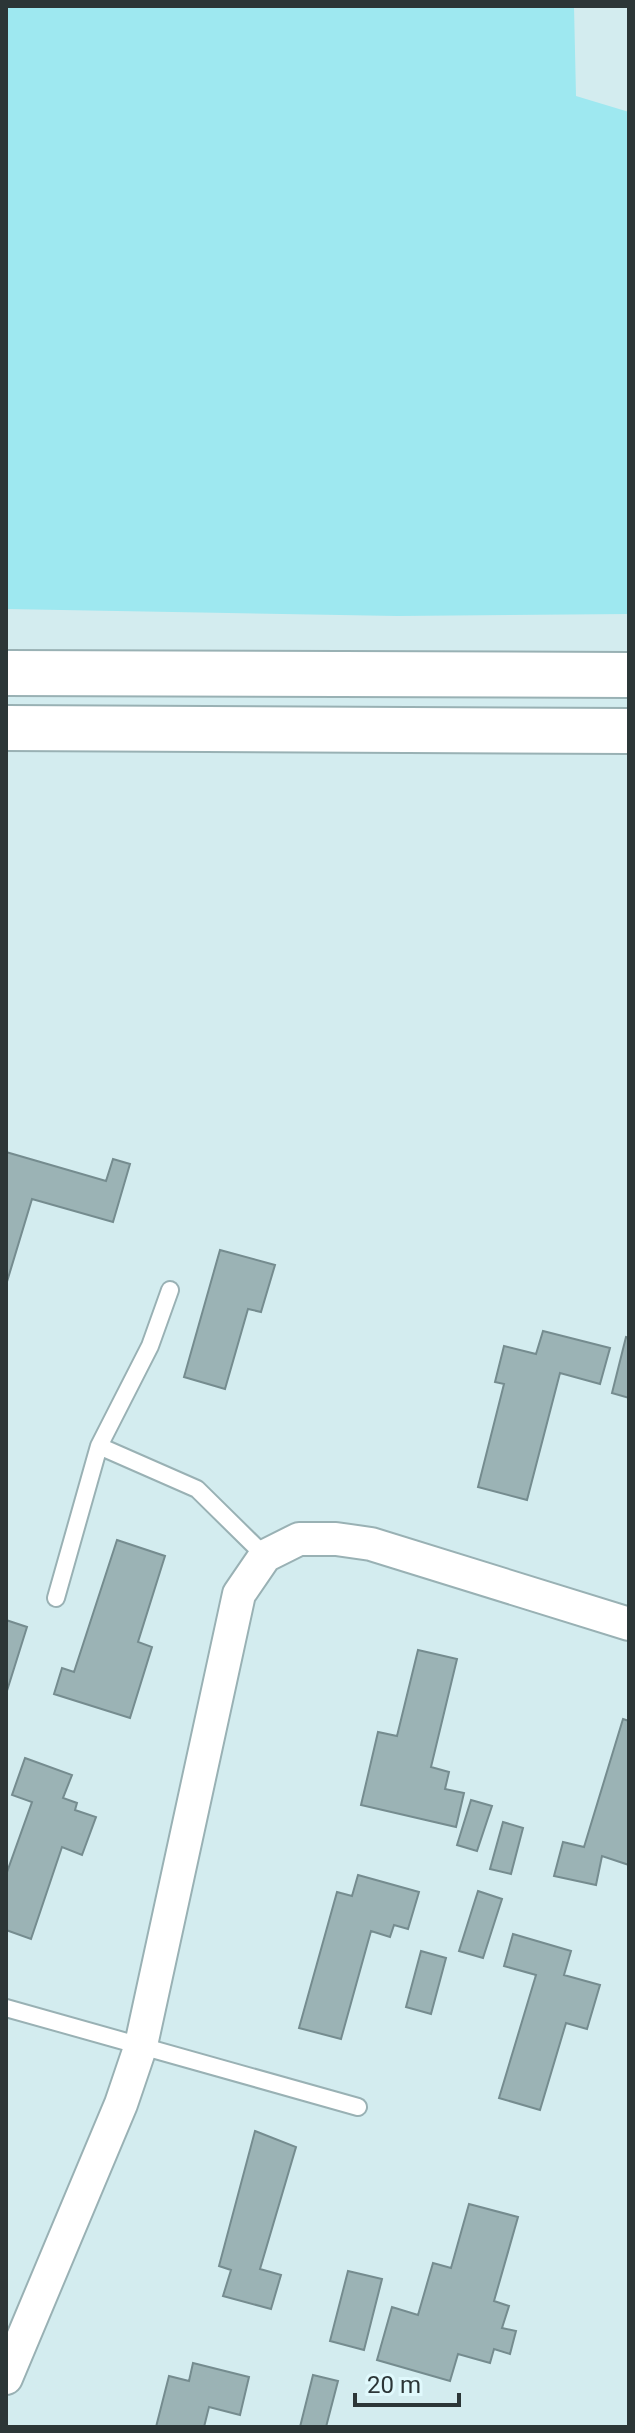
<svg xmlns="http://www.w3.org/2000/svg" width="635" height="2433" viewBox="0 0 635 2433" font-family="Roboto,sans-serif">
<style>
.green{fill:#9ee8f0}
.building{fill:#9bb3b5;stroke:#758c8f;stroke-width:2}
.lines{fill:none;stroke-linecap:round;stroke-linejoin:round}
.service-casing{stroke:#99b1b4;stroke-width:20}
.minor-casing{stroke:#99b1b4;stroke-width:36}
.secondary-casing{stroke:#99b1b4;stroke-width:48}
.service{stroke:#fff;stroke-width:16}
.minor{stroke:#fff;stroke-width:32}
.secondary{stroke:#fff;stroke-width:44}
</style>
<rect width="100%" height="100%" fill="#d3ecef"/>
<path class="green" d="M6 6H574L576 96 629 112V614L397 616 6 609Z"/>
<path class="building" d="M6 1152 106 1181 113 1159 130 1164 113 1222 32 1199 6 1285Z
M220 1250 275 1265 261 1312 248 1309 225 1389 184 1377Z
M543 1331 610 1348 600 1384 560 1373 527 1500 478 1487 504 1384 495 1382 504 1346 536 1354Z
M626 1337 629 1338V1398L612 1393Z
M117 1540 165 1556 138 1642 152 1647 130 1718 54 1694 62 1668 74 1672Z
M6 1620 27 1627 6 1694Z
M418 1650 457 1659 431 1767 449 1772 445 1789 464 1793 456 1827 361 1805 378 1732 397 1736Z
M623 1719 629 1721V1865L602 1856 596 1885 554 1876 563 1842 584 1847Z
M25 1758 72 1775 63 1798 77 1803 75 1810 96 1817 82 1855 62 1847 31 1939 6 1930V1875L32 1802 12 1795Z
M471 1800 492 1806 477 1851 457 1845Z
M503 1822 523 1828 511 1874 490 1869Z
M358 1875 419 1892 408 1929 394 1925 390 1937 371 1931 341 2039 299 2028 337 1892 352 1896Z
M478 1891 502 1899 483 1958 459 1951Z
M513 1934 571 1951 564 1975 600 1985 587 2029 566 2023 540 2110 499 2098 536 1975 504 1966Z
M421 1951 446 1958 431 2014 406 2007Z
M255 2131 296 2147 260 2269 281 2275 271 2309 223 2296 231 2270 219 2266Z
M469 2204 518 2217 494 2301 509 2306 502 2328 516 2331 510 2354 494 2349 490 2363 458 2354 450 2381 377 2360 392 2307 418 2315 433 2263 451 2268Z
M348 2271 382 2279 364 2350 330 2341Z
M193 2363 249 2377 240 2415 209 2407 204 2427H156L169 2376 189 2381Z
M313 2375 338 2381 326 2427H300Z"/>
<g class="lines">
<g class="service-casing">
<path id="service" d="M99 1446 150 1346 170 1290
M56 1598 99 1446 197 1489 265 1556
M6 2008 358 2107"/>
</g>
<g class="minor-casing">
<path id="minor" d="M6 2378 121 2104 141 2045 239 1594 265 1556 299 1539H336L371 1544 629 1624"/>
</g>
<g class="secondary-casing">
<path id="secondary" d="M6 673 629 675
M6 728 629 731"/>
</g>
<use href="#service" class="service"/>
<use href="#minor" class="minor"/>
<use href="#secondary" class="secondary"/>
</g>
<rect width="635" height="2433" fill="none" stroke="#2c3637" stroke-width="16"/>
<path d="M355 2393v12h104v-12" fill="none" stroke="#2c3637" stroke-width="4"/>
<text x="367" y="2393" font-size="24" fill="#2c3637" stroke="#e0f9fc" stroke-width="6" paint-order="stroke">20 m</text>
</svg>
